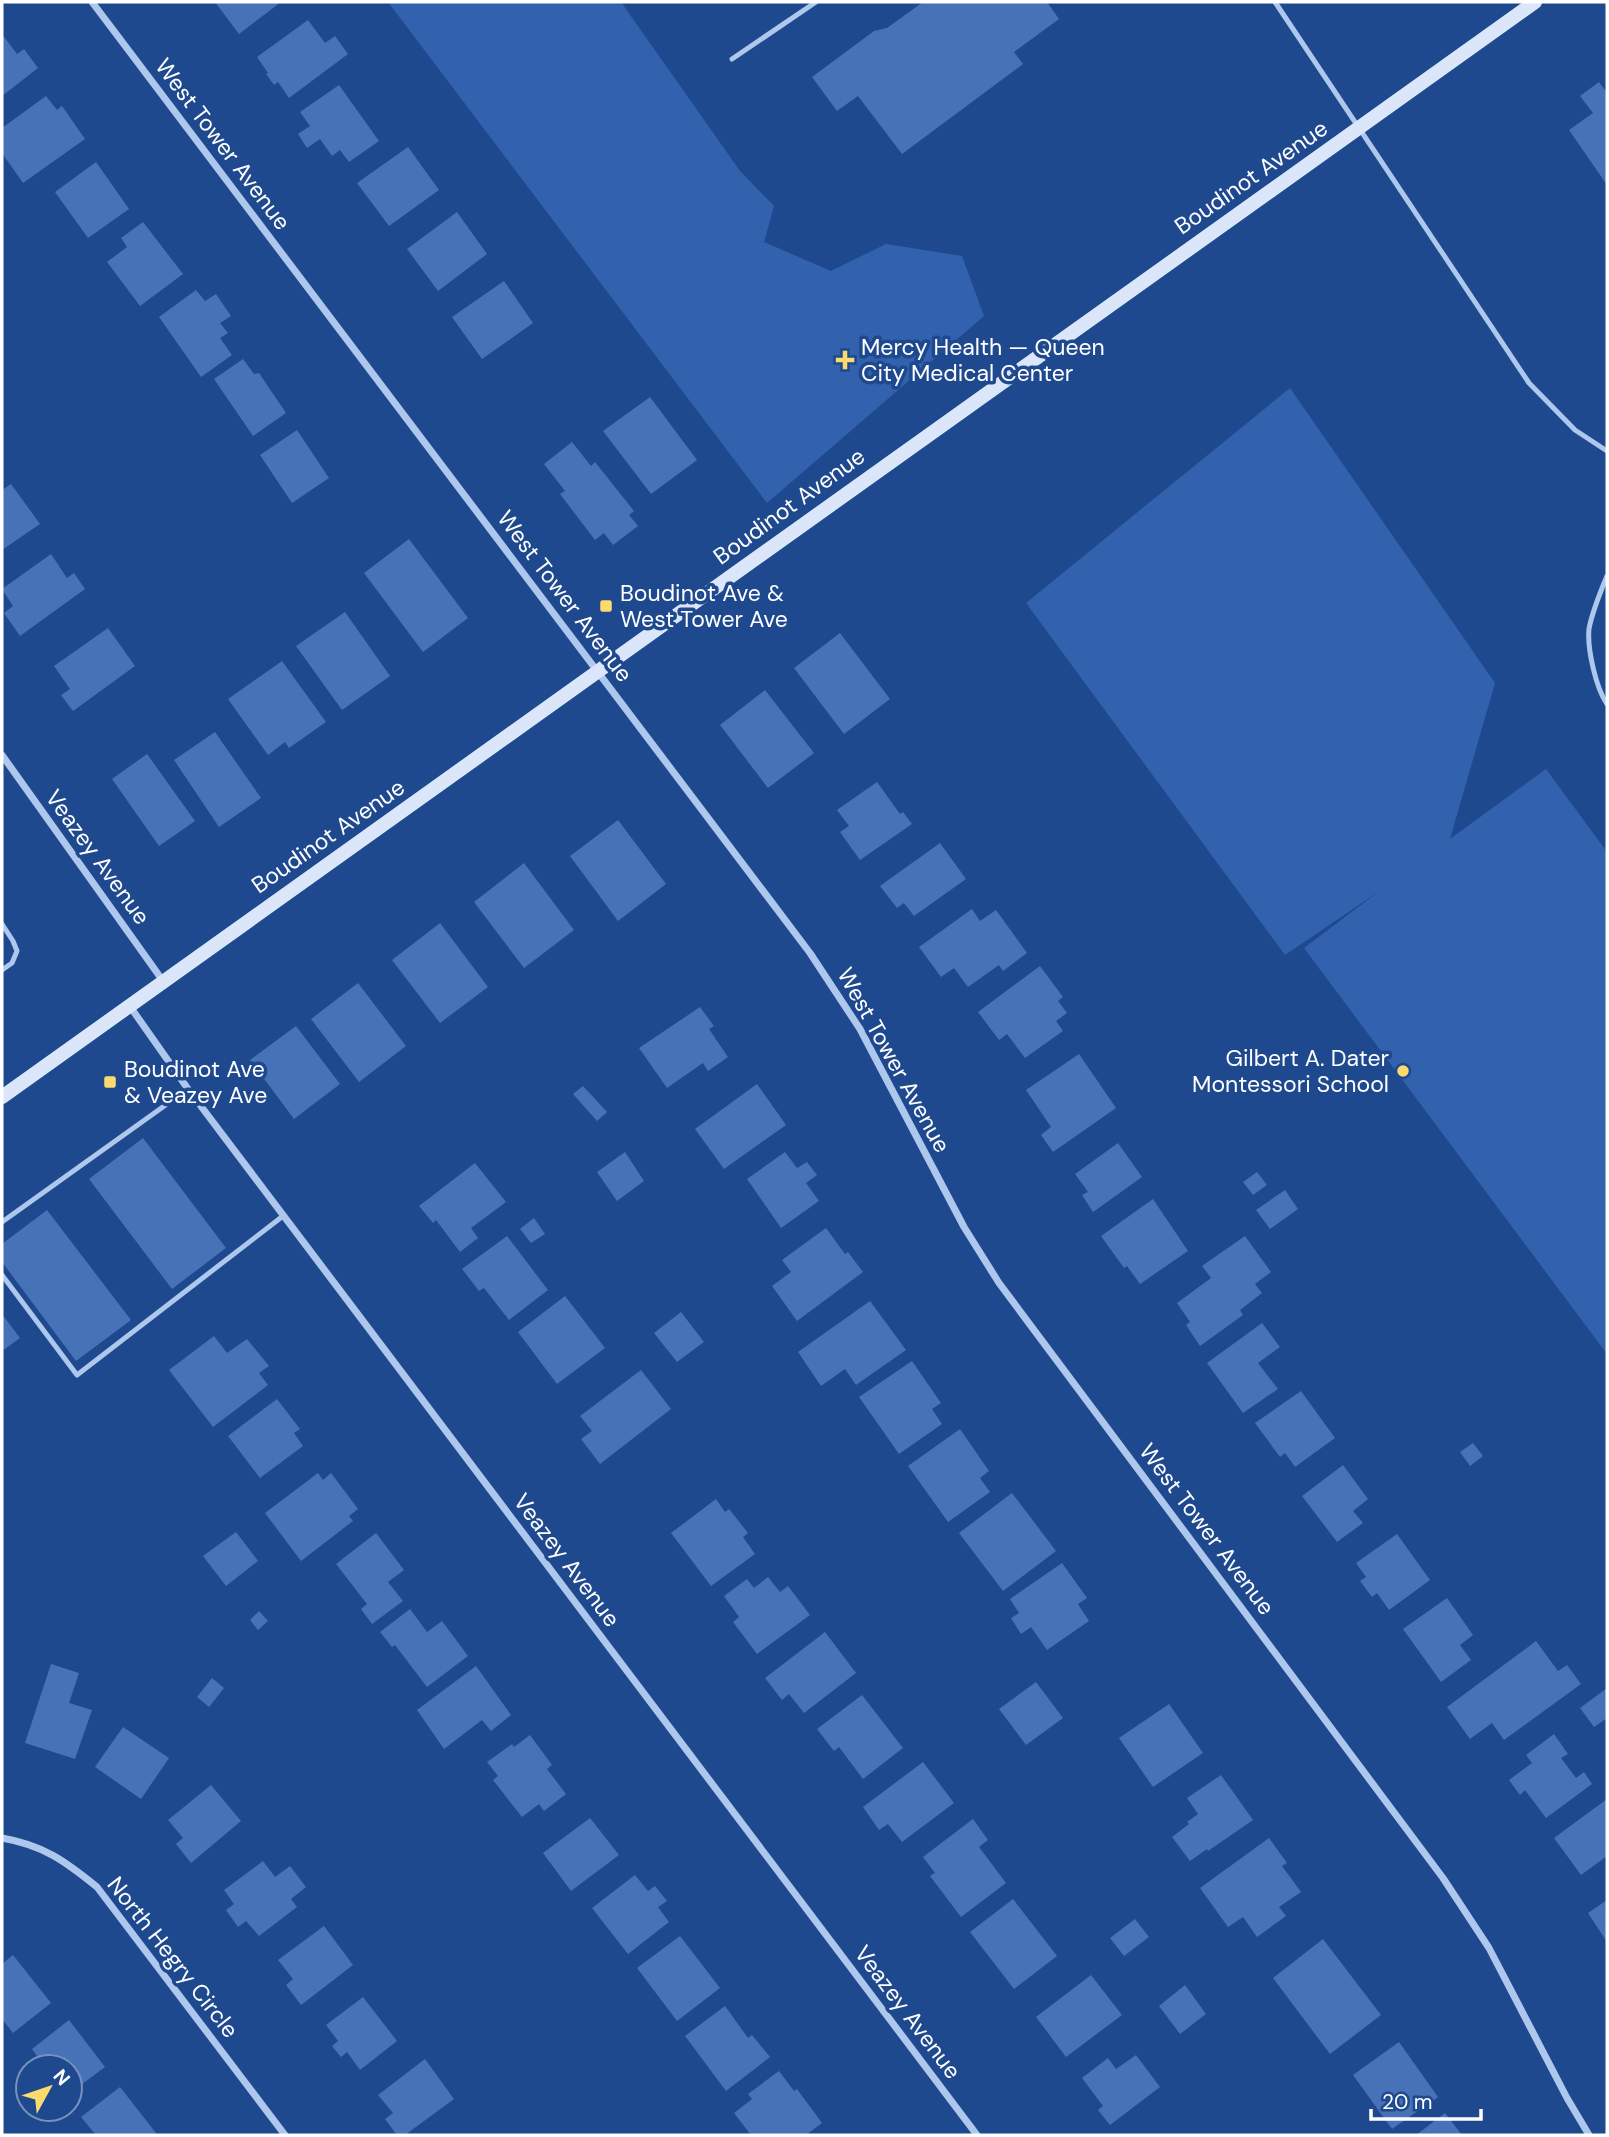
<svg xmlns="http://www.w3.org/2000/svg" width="1609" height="2137" viewBox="0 0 1609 2137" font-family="'DM Sans',sans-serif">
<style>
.green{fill:#3262ad}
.building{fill:#4772b7}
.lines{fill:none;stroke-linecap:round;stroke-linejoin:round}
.lane{stroke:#aec7ed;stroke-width:5}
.street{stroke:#aec7ed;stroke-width:7}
.secondary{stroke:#dbe6fa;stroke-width:14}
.poi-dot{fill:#fbdb6e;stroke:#1f498f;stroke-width:2.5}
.labels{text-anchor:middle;stroke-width:7;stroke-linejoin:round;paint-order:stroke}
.street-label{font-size:23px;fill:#fff;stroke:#1f498f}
.poi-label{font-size:23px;fill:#fff;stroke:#1f498f;text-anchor:start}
</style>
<rect width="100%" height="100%" fill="#1f498f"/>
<path class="green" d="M388 2H621L740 171 774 206 764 242 831 271 886 244 962 256 984 316 767 503Z
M1290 388 1495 683 1450 839 1546 769 1607 852V1354L1304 948 1378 892 1285 955 1026 603Z"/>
<path class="building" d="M215 2H281L239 34Z
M923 2H1047L1059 19 1014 52 1023 64 902 154 858 96 837 111 812 77 874 31 887 28Z
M308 20 325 43 335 36 348 54 289 98 278 82 274 85 266 74 268 73 257 57Z
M2 34 17 54 24 49 38 68 2 96Z
M1599 82 1607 93V185L1569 130 1593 113 1580 96Z
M339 85 379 141 349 162 340 150 332 156 320 139 307 148 298 134 310 126 300 112Z
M46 96 57 110 62 106 85 139 23 183 2 153V128Z
M408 147 439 190 389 226 357 183Z
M96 162 129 209 88 238 55 192Z
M457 212 487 254 438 291 407 249Z
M143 222 183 274 140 306 107 262 127 247 121 238Z
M504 281 533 323 482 359 452 317Z
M196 290 205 301 216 294 231 316 220 323 228 333 220 338 232 355 201 377 159 317Z
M243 359 254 374 259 373 286 413 253 436 214 379Z
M650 397 697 460 651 494 603 431Z
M297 430 329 478 292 503 260 455Z
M572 442 591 466 595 462 634 511 629 515 638 526 613 545 604 533 595 540 560 494 565 491 544 464Z
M11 484 40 524 2 550V490Z
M409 539 468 618 423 652 364 573Z
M51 554 67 578 74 573 85 589 20 636 4 613 13 606 2 589Z
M345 612 390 676 342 710 296 646Z
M108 628 135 666 73 711 61 695 70 689 54 666Z
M840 633 890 699 844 734 794 668Z
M282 661 326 722 289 748 285 742 268 755 228 699Z
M765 690 814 753 768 788 720 725Z
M215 732 261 798 219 827 174 760Z
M147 754 195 821 159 846 112 779Z
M877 782 900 814 903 812 912 824 860 860 840 832 849 826 837 810Z
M618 820 666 884 618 921 570 856Z
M940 843 966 879 914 916 904 903 897 908 880 886Z
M524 863 574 930 524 968 474 902Z
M972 909 980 921 996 910 1027 953 1003 971 999 965 968 987 954 968 941 977 919 947Z
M440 923 488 987 440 1023 392 960Z
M1040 966 1063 997 1058 1001 1067 1013 1056 1021 1063 1031 1025 1058 1007 1034 999 1040 978 1012Z
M358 983 406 1046 359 1082 311 1019Z
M700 1007 714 1026 709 1029 728 1057 708 1071 703 1063 667 1088 639 1048Z
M296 1026 340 1084 294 1119 250 1060Z
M1079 1054 1116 1108 1053 1152 1041 1135 1051 1127 1026 1090Z
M757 1084 786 1125 724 1169 695 1129Z
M583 1086 607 1112 597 1121 573 1094Z
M143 1138 226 1248 172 1289 89 1179Z
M1118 1143 1142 1177 1093 1212 1082 1195 1088 1192 1075 1174Z
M625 1152 644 1181 617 1201 597 1172Z
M785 1152 797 1168 807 1162 817 1175 806 1183 819 1201 781 1228 747 1179Z
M475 1163 506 1202 471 1228 478 1238 460 1252 436 1220 433 1223 419 1206Z
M1257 1172 1267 1185 1253 1195 1243 1182Z
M1285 1190 1298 1209 1270 1229 1256 1210Z
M1153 1199 1188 1251 1140 1284 1127 1266 1124 1268 1101 1236Z
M47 1210 131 1320 76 1361 2 1262V1244Z
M534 1218 545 1234 531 1243 520 1229Z
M826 1228 845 1254 848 1252 863 1272 797 1321 772 1286 791 1272 782 1260Z
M507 1236 548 1290 509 1320 484 1288 479 1291 462 1269Z
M1245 1236 1271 1272 1255 1284 1262 1293 1240 1310 1243 1315 1200 1346 1186 1325 1190 1322 1177 1303 1211 1278 1202 1266Z
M565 1296 605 1348 557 1384 518 1332Z
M870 1301 906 1350 856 1385 845 1369 821 1386 798 1352Z
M681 1312 704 1342 677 1362 654 1333Z
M2 1314 20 1338 2 1351Z
M1262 1323 1280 1347 1258 1363 1278 1389 1243 1413 1207 1363Z
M214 1336 227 1353 247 1339 269 1366 259 1373 268 1385 213 1427 169 1370Z
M912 1361 941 1403 932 1409 942 1424 899 1454 859 1397Z
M641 1370 671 1409 600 1464 581 1439 592 1431 580 1416Z
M1301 1391 1335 1438 1295 1467 1285 1453 1280 1457 1255 1423Z
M277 1399 300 1429 294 1433 303 1446 260 1478 228 1436Z
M960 1429 989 1471 980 1478 990 1492 948 1522 908 1466Z
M1473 1443 1483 1456 1470 1466 1460 1452Z
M1343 1465 1368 1499 1353 1511 1363 1523 1337 1542 1302 1496Z
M318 1473 323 1480 331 1473 358 1509 349 1516 353 1521 301 1561 265 1513Z
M1012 1493 1056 1551 1003 1591 959 1533Z
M716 1499 725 1512 729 1509 748 1533 743 1537 755 1554 711 1586 671 1533Z
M236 1532 258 1561 226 1586 203 1556Z
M376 1533 404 1570 388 1582 403 1601 372 1624 361 1609 367 1604 336 1564Z
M1397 1534 1430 1580 1389 1610 1377 1593 1372 1597 1360 1581 1366 1577 1356 1563Z
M1062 1563 1087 1598 1078 1604 1089 1621 1047 1650 1031 1627 1021 1634 1011 1618 1019 1613 1010 1599Z
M768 1577 780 1592 788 1586 810 1615 757 1654 733 1622 739 1617 724 1596 747 1579 754 1588Z
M1447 1598 1473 1635 1460 1645 1471 1660 1441 1682 1403 1629Z
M410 1609 427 1632 442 1621 468 1656 427 1687 395 1645 392 1647 380 1632Z
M259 1611 268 1621 258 1630 250 1620Z
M825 1632 856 1673 804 1713 789 1694 782 1700 765 1678Z
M1536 1641 1558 1671 1567 1665 1581 1684 1504 1740 1492 1723 1470 1739 1447 1707Z
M51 1664 79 1673 69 1703 92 1710 75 1759 25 1743Z
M476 1666 511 1715 491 1731 482 1720 444 1749 417 1710Z
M212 1678 224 1688 209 1707 197 1697Z
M1036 1682 1063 1718 1026 1745 999 1709Z
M1607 1688V1718L1594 1727 1580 1708Z
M862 1695 903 1748 863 1779 839 1747 834 1751 817 1729Z
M1169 1704 1203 1753 1153 1787 1119 1738Z
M123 1727 169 1758 141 1799 95 1767Z
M1554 1734 1568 1754 1561 1758 1576 1778 1584 1772 1592 1784 1546 1818 1525 1790 1520 1795 1509 1780 1532 1763 1526 1755Z
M530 1735 552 1765 547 1769 566 1794 544 1811 539 1804 522 1817 493 1780 498 1776 487 1762 512 1744 514 1747Z
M923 1762 954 1803 902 1842 888 1824 879 1830 863 1807Z
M1221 1775 1253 1820 1208 1851 1207 1849 1190 1861 1172 1837 1189 1824 1187 1822 1198 1814 1187 1798Z
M211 1785 241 1821 191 1863 176 1844 183 1838 168 1820Z
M1607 1799V1856L1581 1875 1554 1838Z
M590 1818 619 1855 571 1891 543 1853Z
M973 1819 988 1840 979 1847 1006 1883 961 1917 930 1876 935 1873 923 1857Z
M1269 1838 1287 1863 1282 1866 1301 1892 1279 1907 1286 1916 1257 1937 1243 1917 1228 1927 1200 1888Z
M263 1861 275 1877 290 1866 306 1887 291 1899 297 1907 259 1936 246 1921 238 1927 226 1910 234 1904 224 1890Z
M635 1875 648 1891 655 1886 667 1901 658 1907 669 1922 628 1954 592 1908Z
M1013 1899 1057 1956 1014 1989 970 1932Z
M1607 1900V1942L1588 1913Z
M1135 1919 1149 1937 1124 1956 1110 1938Z
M324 1926 353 1965 301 2005 286 1985 293 1979 278 1960Z
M680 1936 720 1988 677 2021 637 1968Z
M1323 1939 1381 2015 1330 2054 1273 1978Z
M13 1955 51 2003 13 2033 2 2019V1964Z
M1091 1975 1122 2015 1066 2057 1036 2017Z
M1185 1985 1206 2014 1180 2034 1159 2006Z
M363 1997 397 2041 360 2070 347 2052 341 2057 332 2046 338 2041 326 2025Z
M725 2006 748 2038 752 2035 770 2057 726 2091 685 2036Z
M69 2020 105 2067 70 2093V2067H45L32 2049Z
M1399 2042 1438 2097 1392 2129 1353 2075Z
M1136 2055 1160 2087 1110 2125 1098 2110 1103 2106 1082 2078 1108 2058 1116 2069Z
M425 2059 454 2099 405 2135H397L385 2119 393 2113 378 2095Z
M779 2071 794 2091 797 2089 822 2123 806 2135H751L734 2113 752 2099 748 2094Z
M120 2087 156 2133 154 2135H96L81 2117Z
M1445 2113 1462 2135H1416Z"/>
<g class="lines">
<path class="lane" d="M1275 2 1529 383 1575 430 1607 451
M732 59 816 2
M1607 576C1600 593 1592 612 1589 629 1587 649 1596 688 1607 704
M2 924 13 941 17 951 12 963 2 970
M2 1222 188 1089
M2 1275 77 1375 283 1216"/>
<path class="street" d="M92 2 810 953 860 1029 964 1227 999 1283 1443 1878 1489 1948 1567 2098 1589 2135
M2 755 163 981
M129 1005 188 1089 977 2135
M2 1838C43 1845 65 1861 97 1887L285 2135"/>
<path class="secondary" d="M2 1097 1535 2"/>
</g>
<g class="poi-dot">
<path d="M841.5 349.5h7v7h7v7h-7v7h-7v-7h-7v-7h7z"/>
<rect x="599" y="599" width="14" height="14" rx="3.5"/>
<circle cx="1403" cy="1071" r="7"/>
<rect x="103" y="1075" width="14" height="14" rx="3.5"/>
</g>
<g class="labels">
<g class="street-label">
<text transform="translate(223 144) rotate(53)" y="8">West Tower Avenue</text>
<text transform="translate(1251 177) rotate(-35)" y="8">Boudinot Avenue</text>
<text transform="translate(789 506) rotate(-36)" y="8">Boudinot Avenue</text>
<text transform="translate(565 596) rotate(53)" y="8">West Tower Avenue</text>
<text transform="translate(328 836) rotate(-35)" y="8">Boudinot Avenue</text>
<text transform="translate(98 857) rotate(54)" y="8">Veazey Avenue</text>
<text transform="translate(894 1060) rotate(61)" y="8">West Tower Avenue</text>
<text transform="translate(1207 1529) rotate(53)" y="8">West Tower Avenue</text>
<text transform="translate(567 1560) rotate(53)" y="8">Veazey Avenue</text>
<text transform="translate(173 1957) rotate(52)" y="8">North Hegry Circle</text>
<text transform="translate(908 2012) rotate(53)" y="8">Veazey Avenue</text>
</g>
<g class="poi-label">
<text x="861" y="355">Mercy Health — Queen<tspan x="861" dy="26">City Medical Center</tspan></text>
<text x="620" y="601">Boudinot Ave &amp;<tspan x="620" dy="26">West Tower Ave</tspan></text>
<text x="1389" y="1066" text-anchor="end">Gilbert A. Dater<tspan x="1389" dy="26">Montessori School</tspan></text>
<text x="124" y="1077">Boudinot Ave<tspan x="124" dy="26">&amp; Veazey Ave</tspan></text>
</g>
</g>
<rect width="1609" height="2137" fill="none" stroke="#ffffff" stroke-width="7"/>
<g transform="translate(49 2088) rotate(50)"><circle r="33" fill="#1f498f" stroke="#7992bc" stroke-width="2"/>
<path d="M0-5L12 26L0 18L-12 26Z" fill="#fbdb6e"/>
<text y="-10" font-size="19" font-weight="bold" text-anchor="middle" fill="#ffffff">N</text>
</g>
<path d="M1371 2109v10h110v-10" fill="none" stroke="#ffffff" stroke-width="3.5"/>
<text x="1382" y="2109" font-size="21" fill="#ffffff" stroke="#1f498f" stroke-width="5" paint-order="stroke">20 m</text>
</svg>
